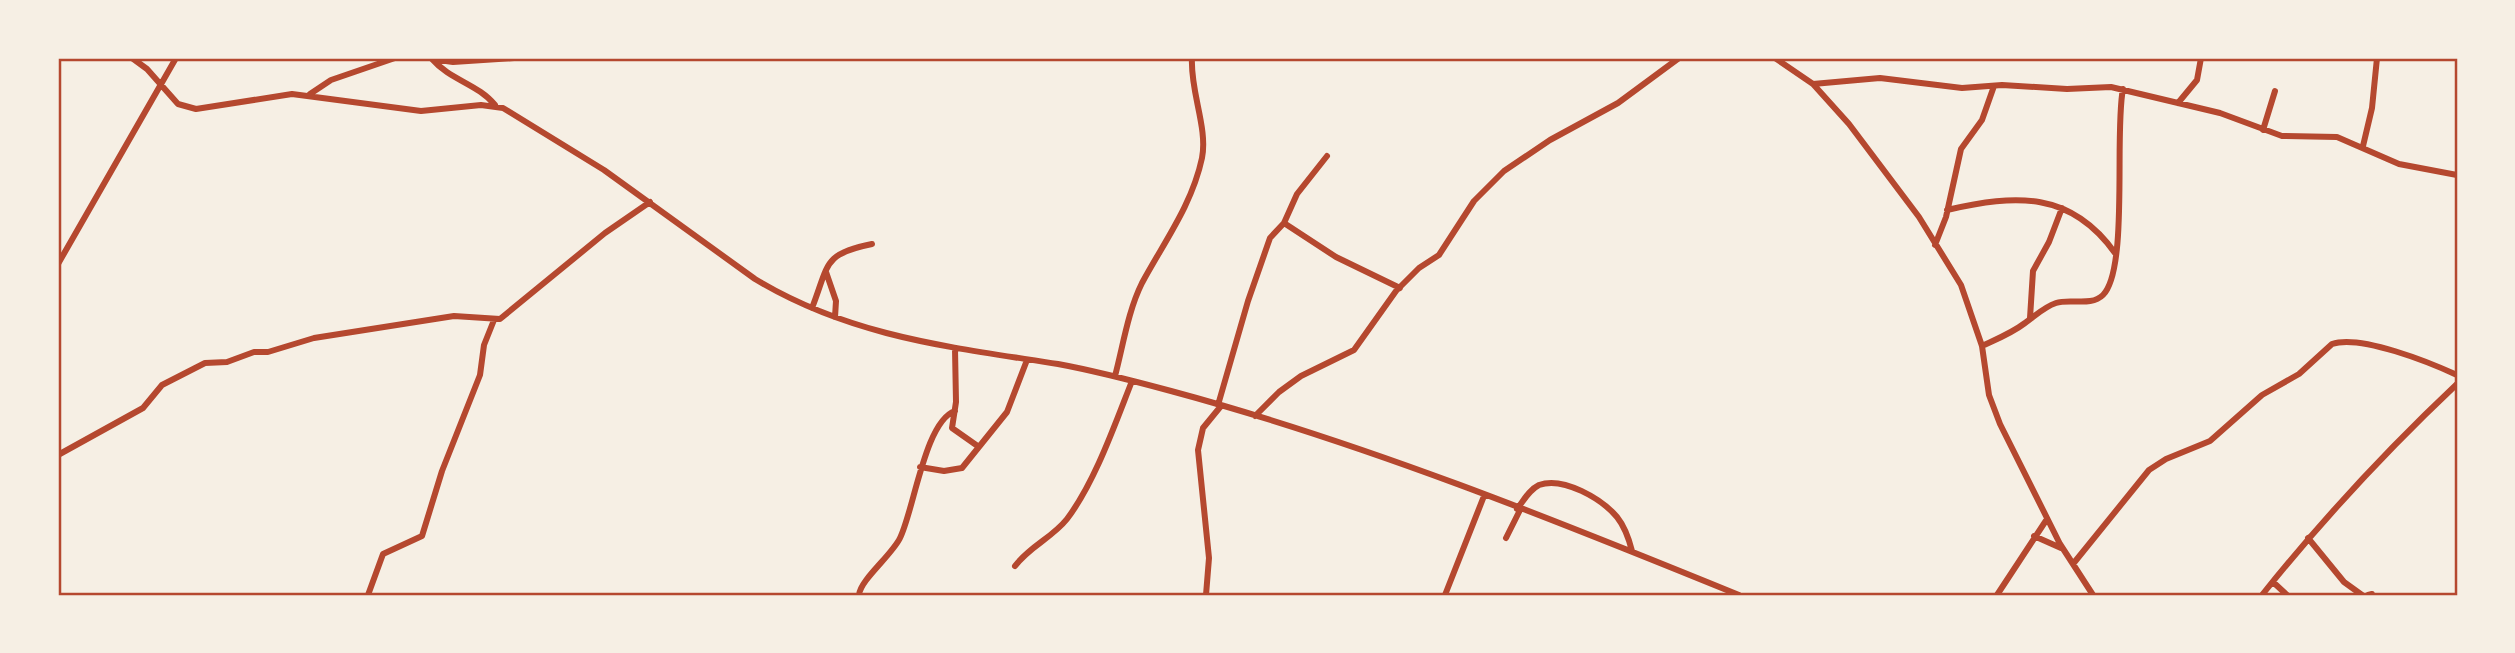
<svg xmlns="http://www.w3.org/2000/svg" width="2515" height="653" viewBox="0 0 2515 653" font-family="Overpass,sans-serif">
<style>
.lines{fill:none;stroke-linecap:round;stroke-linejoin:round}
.minor{stroke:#b5482f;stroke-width:6}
.neatline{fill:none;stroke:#b5482f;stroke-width:2.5}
</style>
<rect width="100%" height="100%" fill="#f6efe4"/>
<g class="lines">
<path class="minor" d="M132 58 147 69 178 104 196 109 292 94 421 111 481 105 503 108 604 170 755 279C851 337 950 347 1058 364 1096 371 1134 381 1171 391 1364 443 1555 520 1739 595
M1775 58 1813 84 1849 124 1919 217 1961 285 1982 346 1989 395 2000 424 2060 544 2093 595
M432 59 453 62 514 58
M432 59C450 80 478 84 495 105
M1813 84 1880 78 1962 88 2002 85 2067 89 2111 87 2220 113 2282 136 2337 137 2399 164 2457 175
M310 94 331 80 395 58
M2178 103 2197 80 2201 58
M2263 130 2275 91
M2363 146 2372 108 2377 58
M1947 210C2016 194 2071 191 2115 253
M1284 223 1336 257 1400 288
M1935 245 1946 217 1961 149 1982 120 1994 86
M58 264 176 58
M826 272 836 301 835 317
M812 308C829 265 822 254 872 244
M2030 318 2033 271 2049 242 2062 208
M1982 346C1997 339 2012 333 2025 323 2035 316 2044 307 2056 303 2070 298 2091 307 2103 295 2129 269 2114 131 2123 89
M955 349 956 402 952 428 979 447
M1115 376C1123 346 1128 311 1142 283 1164 242 1192 205 1202 158 1208 128 1190 91 1192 58
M1218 405 1248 301 1270 238 1284 223 1297 194 1327 156
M1255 416 1279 392 1301 376 1354 350 1396 291 1419 268 1439 255 1474 201 1504 171 1550 140 1618 103 1679 58
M58 455 143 408 162 385 205 363 227 362 254 352H268L314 338 454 316 500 319 605 233 650 202
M920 467 944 471 962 468 1007 412 1027 360
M1517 509C1524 500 1529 490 1539 485 1563 476 1602 499 1617 517 1625 527 1629 539 1632 551
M2034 536 2061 548
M1506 538 1520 510
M2308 538 2344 582 2362 595
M2073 564 2149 470 2166 459 2210 441 2262 395 2299 374 2332 344C2360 334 2431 363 2457 375
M1015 566C1030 546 1052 538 1067 519 1095 482 1115 424 1132 381
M2273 582 2287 595
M368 595 383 554 422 536 442 471 480 375 484 345 494 320
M859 595C860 580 892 555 900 538 914 510 925 421 955 411
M1206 595 1209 558 1198 450 1203 428 1221 406
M1445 595 1484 496
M1997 595 2047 519
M2262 595C2322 520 2387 450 2457 384
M2368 595 2372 594"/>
</g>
<rect width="2515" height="653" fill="none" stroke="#f6efe4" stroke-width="119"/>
<rect x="60" y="60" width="2396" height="534" class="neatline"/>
</svg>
